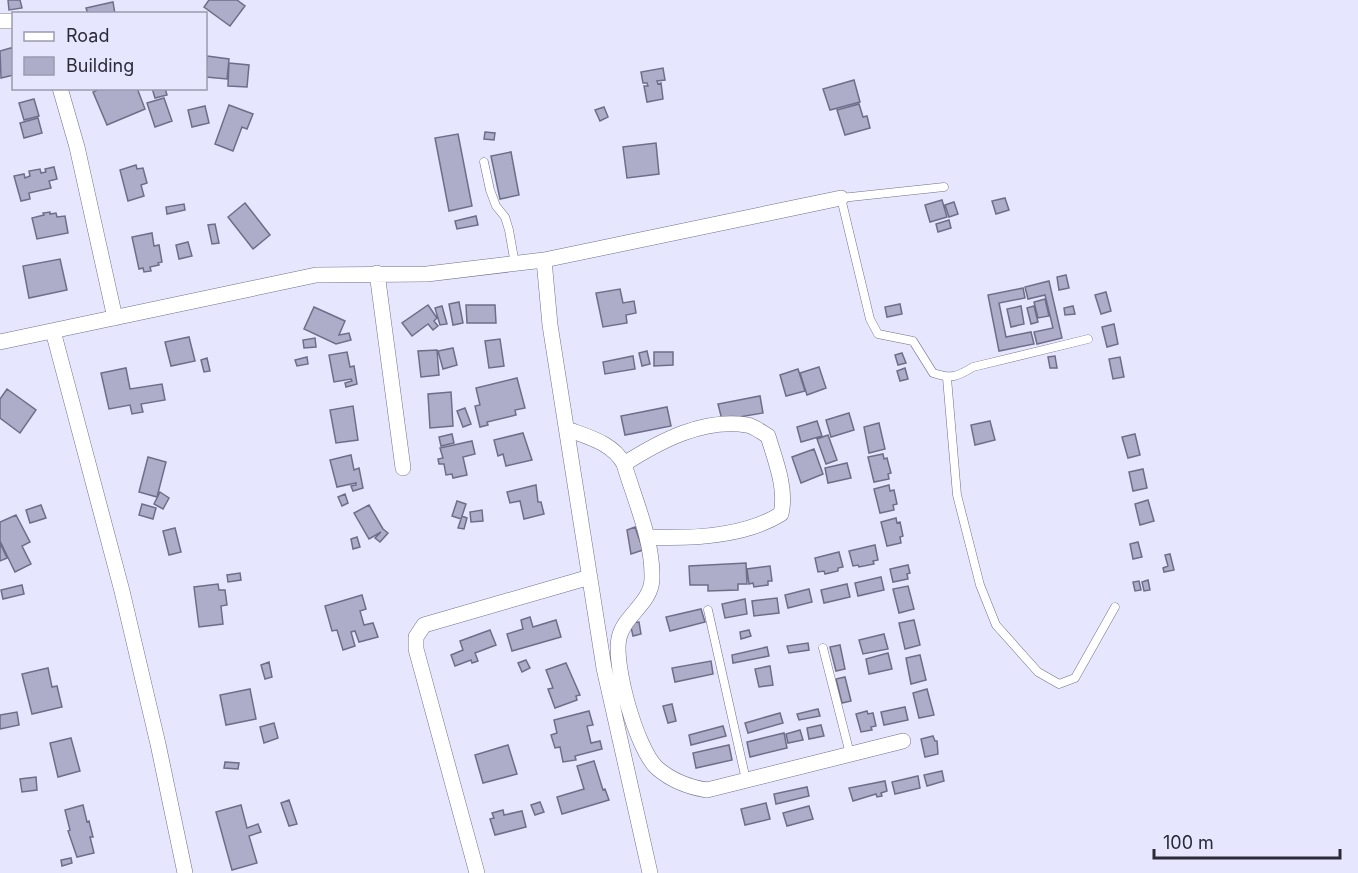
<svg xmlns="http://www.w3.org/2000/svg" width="1358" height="873" viewBox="0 0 1358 873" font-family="Inter,sans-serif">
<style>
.building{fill:#adadca;stroke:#6f6e89;stroke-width:1.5}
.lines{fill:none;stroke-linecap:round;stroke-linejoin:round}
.service-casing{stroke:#70708b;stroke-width:9}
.minor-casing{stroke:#70708b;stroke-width:16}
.service{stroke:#fff;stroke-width:8}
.minor{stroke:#fff;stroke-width:15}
</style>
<rect width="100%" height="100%" fill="#e6e6ff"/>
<path class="building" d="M8 0H20L22 8 9 10Z
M209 0H237L245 6 230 26 204 7Z
M113 2 115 14H88L86 8Z
M14 47V75L1 78 0 51Z
M207 56 229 59 227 79 206 77Z
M229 63 249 65 247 87 228 86Z
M663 68 665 80 657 81 658 84 661 83 663 99 647 102 644 86H648L647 83H643L641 72Z
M854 80 860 102 830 110 823 89Z
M101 88H137L145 109 107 125 93 92Z
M152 88H165L167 95 155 98Z
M164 98 172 121 155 127 147 103Z
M34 99 39 116 24 120 19 103Z
M859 104 863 117 867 116 870 128 845 135 837 110Z
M229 105 253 114 247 129 242 127 233 151 215 144Z
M205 106 209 123 192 127 188 110Z
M604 107 608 117 600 121 595 110Z
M38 118 42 133 24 138 20 123Z
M485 132 495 133 494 140 484 139Z
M458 134 472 206 449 211 435 138Z
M656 143 659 174 627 178 623 147Z
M511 152 519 195 500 199 491 156Z
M136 165 137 169 143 168 147 183 141 185 144 196 128 201 120 170Z
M54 167 57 179 49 181 51 188 29 193 30 199 21 201 14 176 24 174 25 178 30 176 29 171 40 169 41 173 46 172 45 169Z
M1005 198 1009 210 996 214 992 201Z
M942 200 947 217 930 222 925 205Z
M954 202 958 214 949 217 945 205Z
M245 203 270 235 253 249 228 217Z
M184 204 185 210 167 214 166 207Z
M50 212V214L56 213 57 217 65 216 68 233 37 239 32 218 44 215 43 213Z
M476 216 478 225 457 229 455 221Z
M949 220 951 228 938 232 936 224Z
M215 224 219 243 212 244 208 225Z
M152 233 154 246 159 245 162 262 158 263 159 265 150 267 151 271 144 272 143 268 139 269 132 237Z
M188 242 192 256 179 259 176 245Z
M60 259 67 290 29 298 23 266Z
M1066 275 1069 288 1059 290 1057 277Z
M1049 281 1062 338 1037 344 1034 332 1053 328 1045 295 1028 299 1025 287Z
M1023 288 1025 298 999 303 1006 337 1031 332 1034 344 999 351 988 295Z
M620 289 623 303 634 301 636 313 626 315 627 323 603 327 596 293Z
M1106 292 1111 311 1101 314 1095 295Z
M1045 299 1049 316 1038 318 1034 302Z
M459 302 463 323 453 325 449 304Z
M900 304 902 314 887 317 885 307Z
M428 305 437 318 434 321 438 326 433 330 428 324 412 336 402 323Z
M466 305H495L496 323H467Z
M442 306 447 324 440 325 435 308Z
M1021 306 1024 324 1011 327 1007 309Z
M1034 306 1038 322 1031 324 1027 308Z
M1073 306 1075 314 1065 315 1064 308Z
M314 307 345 321 339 335 349 333 351 340 336 344 304 329Z
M1114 324 1118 344 1107 347 1102 327Z
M189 337 195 361 171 366 165 342Z
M315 338 316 347 304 348 303 340Z
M500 339 504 366 489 368 485 341Z
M453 348 457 365 443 369 438 351Z
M437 350 439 375 421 377 418 351Z
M647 351 650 364 642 366 639 353Z
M347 352 350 367 354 366 357 384 346 387 345 383 352 381 351 379 334 382 329 355Z
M654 352H673V365L654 366Z
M902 353 906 363 898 365 895 355Z
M633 356 635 369 605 374 603 362Z
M1055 356 1057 368H1050L1048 357Z
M307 357 308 364 297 366 295 360Z
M1120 357 1124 377 1113 379 1109 359Z
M207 358 210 371 204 372 201 360Z
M819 367 826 388 807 395 800 373Z
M126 368 130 389 162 384 165 400 141 404 143 412 132 414 130 405 109 409 101 373Z
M905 368 908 379 900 381 897 371Z
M798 369 805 391 786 396 780 375Z
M517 378 525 408 515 410 516 415 487 422 488 425 480 427 475 406 480 405 476 388Z
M7 389 36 410 20 433 0 418V399Z
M451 392 453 426 430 428 428 394Z
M760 396 763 413 722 420 718 404Z
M353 406 358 440 336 443 330 410Z
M667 407 671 426 625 435 621 416Z
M465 408 471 424 463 427 457 411Z
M849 413 854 430 831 437 826 420Z
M817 421 822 436 801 442 797 427Z
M990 421 995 440 975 445 971 425Z
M879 423 885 449 869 453 864 427Z
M523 433 532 460 506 466 503 454 498 456 494 440Z
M452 434 454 443 441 446 439 437Z
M1135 434 1140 455 1128 458 1122 437Z
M828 435 837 460 826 464 817 439Z
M472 441 475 454 463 457 467 475 453 478 452 474 446 475 444 464H439L438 459 443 458 440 448Z
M814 449 823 474 801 483 792 457Z
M883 454 884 459 887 458 891 473 888 474 889 479 874 482 868 457Z
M351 455 354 470 359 468 363 488 353 491 351 486 356 485V483L337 487 330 460Z
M148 457 166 462 157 497 139 492Z
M847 463 851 478 828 483 825 468Z
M1143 469 1147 488 1133 491 1129 472Z
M536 485 538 502H541L544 514 524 519 520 501 510 503 507 492Z
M889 485 890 491 894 490 897 504 893 505 894 510 880 513 874 489Z
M160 492 169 498 163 509 154 504Z
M345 494 348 503 342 506 338 497Z
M1148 500 1154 521 1140 525 1135 504Z
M457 501 466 504 461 519 452 516Z
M142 504 156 508 153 519 139 515Z
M41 505 46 518 30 523 26 510Z
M369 505 383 529 388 533 380 542 375 538 381 532 369 539 354 513Z
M482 510 483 521 471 522 470 512Z
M16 515 30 542 22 546 31 564 15 572 0 541V522Z
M462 516 467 518 464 529 458 528Z
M896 518 897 523 900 522 903 536 900 537 901 543 887 546 881 522Z
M635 527 643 550 631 554 627 530Z
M175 528 181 552 169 555 163 531Z
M357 537 360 547 353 549 351 539Z
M1138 542 1142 557 1133 559 1130 544Z
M0 543 7 558 0 561Z
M875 545 878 560 873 561 874 564 859 567 858 565 853 566 849 551Z
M839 552 843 567 838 568V571L825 574 824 571 818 572 815 558Z
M1170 554 1174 570 1164 572 1163 568 1168 566 1165 555Z
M746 563 747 584H738V590L708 591V585H690L689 566Z
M908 565 910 573 907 574 908 579 893 582 890 569Z
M770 566 772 581H768V585L754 587 753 583 749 584 747 569Z
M240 573 241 580 228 582 227 575Z
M881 577 884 590 858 596 855 583Z
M1148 580 1150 590 1144 591 1142 582Z
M1139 581 1141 590 1135 591 1133 582Z
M218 584 219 590H225L227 605 221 606 223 624 199 627 194 587Z
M847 584 850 597 824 603 821 590Z
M22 585 24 594 3 599 1 590Z
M908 586 914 609 899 613 893 589Z
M809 589 812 602 788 608 785 595Z
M362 595 366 609 360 611 364 625 373 623 378 637 359 642 355 631 351 632 355 646 343 650 337 630 332 631 325 606Z
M777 598 779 613 754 616 752 601Z
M745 599 747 614 725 618 722 604Z
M701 609 705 622 670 631 666 617Z
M530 617 533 627 556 620 561 637 512 651 507 634 523 629 521 620Z
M914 620 920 645 905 649 899 623Z
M639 622 641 634 633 636 630 623Z
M490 630 496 645 475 653 478 661 472 663 471 660 455 666 451 655 463 650 460 641Z
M749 630 751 636 741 639 740 632Z
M884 634 888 649 863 654 859 640Z
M808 643 809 650 789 653 787 646Z
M840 645 845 669 836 671 830 647Z
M767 647 769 656 733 663 732 655Z
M888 653 892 669 869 674 866 659Z
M920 655 926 680 911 684 906 658Z
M526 660 530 668 522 672 518 663Z
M711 661 713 674 675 682 672 668Z
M269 662 272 677 265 679 261 665Z
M566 663 580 695 576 696 577 700 555 708 548 689 553 688 546 670Z
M770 666 773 685 759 687 755 669Z
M48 668 52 687 57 686 62 707 32 714 22 674Z
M845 677 851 701 842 703 836 679Z
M250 689 256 719 226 725 220 695Z
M927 689 934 715 919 718 913 693Z
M672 704 676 721 668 723 663 706Z
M905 707 908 720 884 725 881 712Z
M818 709 820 716 799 720 797 714Z
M589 711 593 725 587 726 591 743 600 741 602 749 575 756 576 760 563 762 560 747 555 748 551 735 557 733 554 720Z
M867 711 868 714 873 713 876 726 871 727 872 730 861 732 856 714Z
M17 712 19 725 0 729V715Z
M780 713 783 723 748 733 745 723Z
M274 723 278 738 264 743 260 727Z
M821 725 824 736 809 739 807 728Z
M723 726 726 736 691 745 689 735Z
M800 730 803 740 788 743 786 734Z
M784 733 787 748 750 757 747 742Z
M933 736 935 741H937L938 754 925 757 921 739Z
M71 738 80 771 58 777 50 743Z
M508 745 517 774 483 783 475 755Z
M729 745 732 760 696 768 693 753Z
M594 761 603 790 605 789 609 800 562 814 557 797 584 789 577 766Z
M225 762 239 763 238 769 224 768Z
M942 771 944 781 927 786 924 775Z
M918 776 920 788 895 794 892 782Z
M36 777 37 790 22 792 20 779Z
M885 781 887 791 881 793 882 796 877 797 876 794 853 801 849 788Z
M807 787 809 796 776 804 774 794Z
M289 800 297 824 289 826 281 803Z
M540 802 544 812 535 815 531 805Z
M766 803 770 819 745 825 741 809Z
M83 805 87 822 89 821 93 837H90L94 853 77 857 68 831 70 830 65 810Z
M241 805 247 828 258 824 261 832 249 836 257 863 232 870 216 812Z
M809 806 813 819 787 826 783 813Z
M503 810 504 815 522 811 526 827 495 835 490 819 494 818 492 813Z
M71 858 72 863 62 866 61 860Z"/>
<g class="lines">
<g class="service-casing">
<path id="service" d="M484 162 490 190 496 206 505 217 509 230 515 264
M944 187 841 198 870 319 878 334 913 341 933 373C951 379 957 377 973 367L1088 339
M947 378 957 495 980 585 996 625 1038 672 1059 684 1075 678 1115 607
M708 610 746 780
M823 648 850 754"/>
</g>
<g class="minor-casing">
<path id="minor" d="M0 21H14
M60 88 77 147 115 318
M544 260 550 325 604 668 650 873
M377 273 403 468
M53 331 122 591 158 744 185 873
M0 342 316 275 427 274 544 260 841 198
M567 429C588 437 613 443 624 464 635 501 653 540 652 579 651 604 624 615 619 638 613 665 637 750 657 768 672 781 688 787 707 790L903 741
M624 464C660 441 703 418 747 425 754 426 761 432 768 436 775 460 787 488 781 514 744 537 689 539 647 537
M477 873 416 649V637L424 625 590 577"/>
</g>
<use href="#service" class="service"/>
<use href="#minor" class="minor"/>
</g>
<rect x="12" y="12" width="195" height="78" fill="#e6e6ff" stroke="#9b9baf" stroke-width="1.5"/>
<rect x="24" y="32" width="30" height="9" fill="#ffffff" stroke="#9b9baf" stroke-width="1.5"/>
<text x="66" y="42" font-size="18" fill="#2b2b37">Road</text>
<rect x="24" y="57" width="30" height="18" fill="#adadca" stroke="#9b9baf" stroke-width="1.5"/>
<text x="66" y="72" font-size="18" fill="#2b2b37">Building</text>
<path d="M1154 849v9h186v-9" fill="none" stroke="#2b2b37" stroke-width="3"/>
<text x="1163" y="849" font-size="18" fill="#2b2b37" stroke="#e6e6ff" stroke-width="4.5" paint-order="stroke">100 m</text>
</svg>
